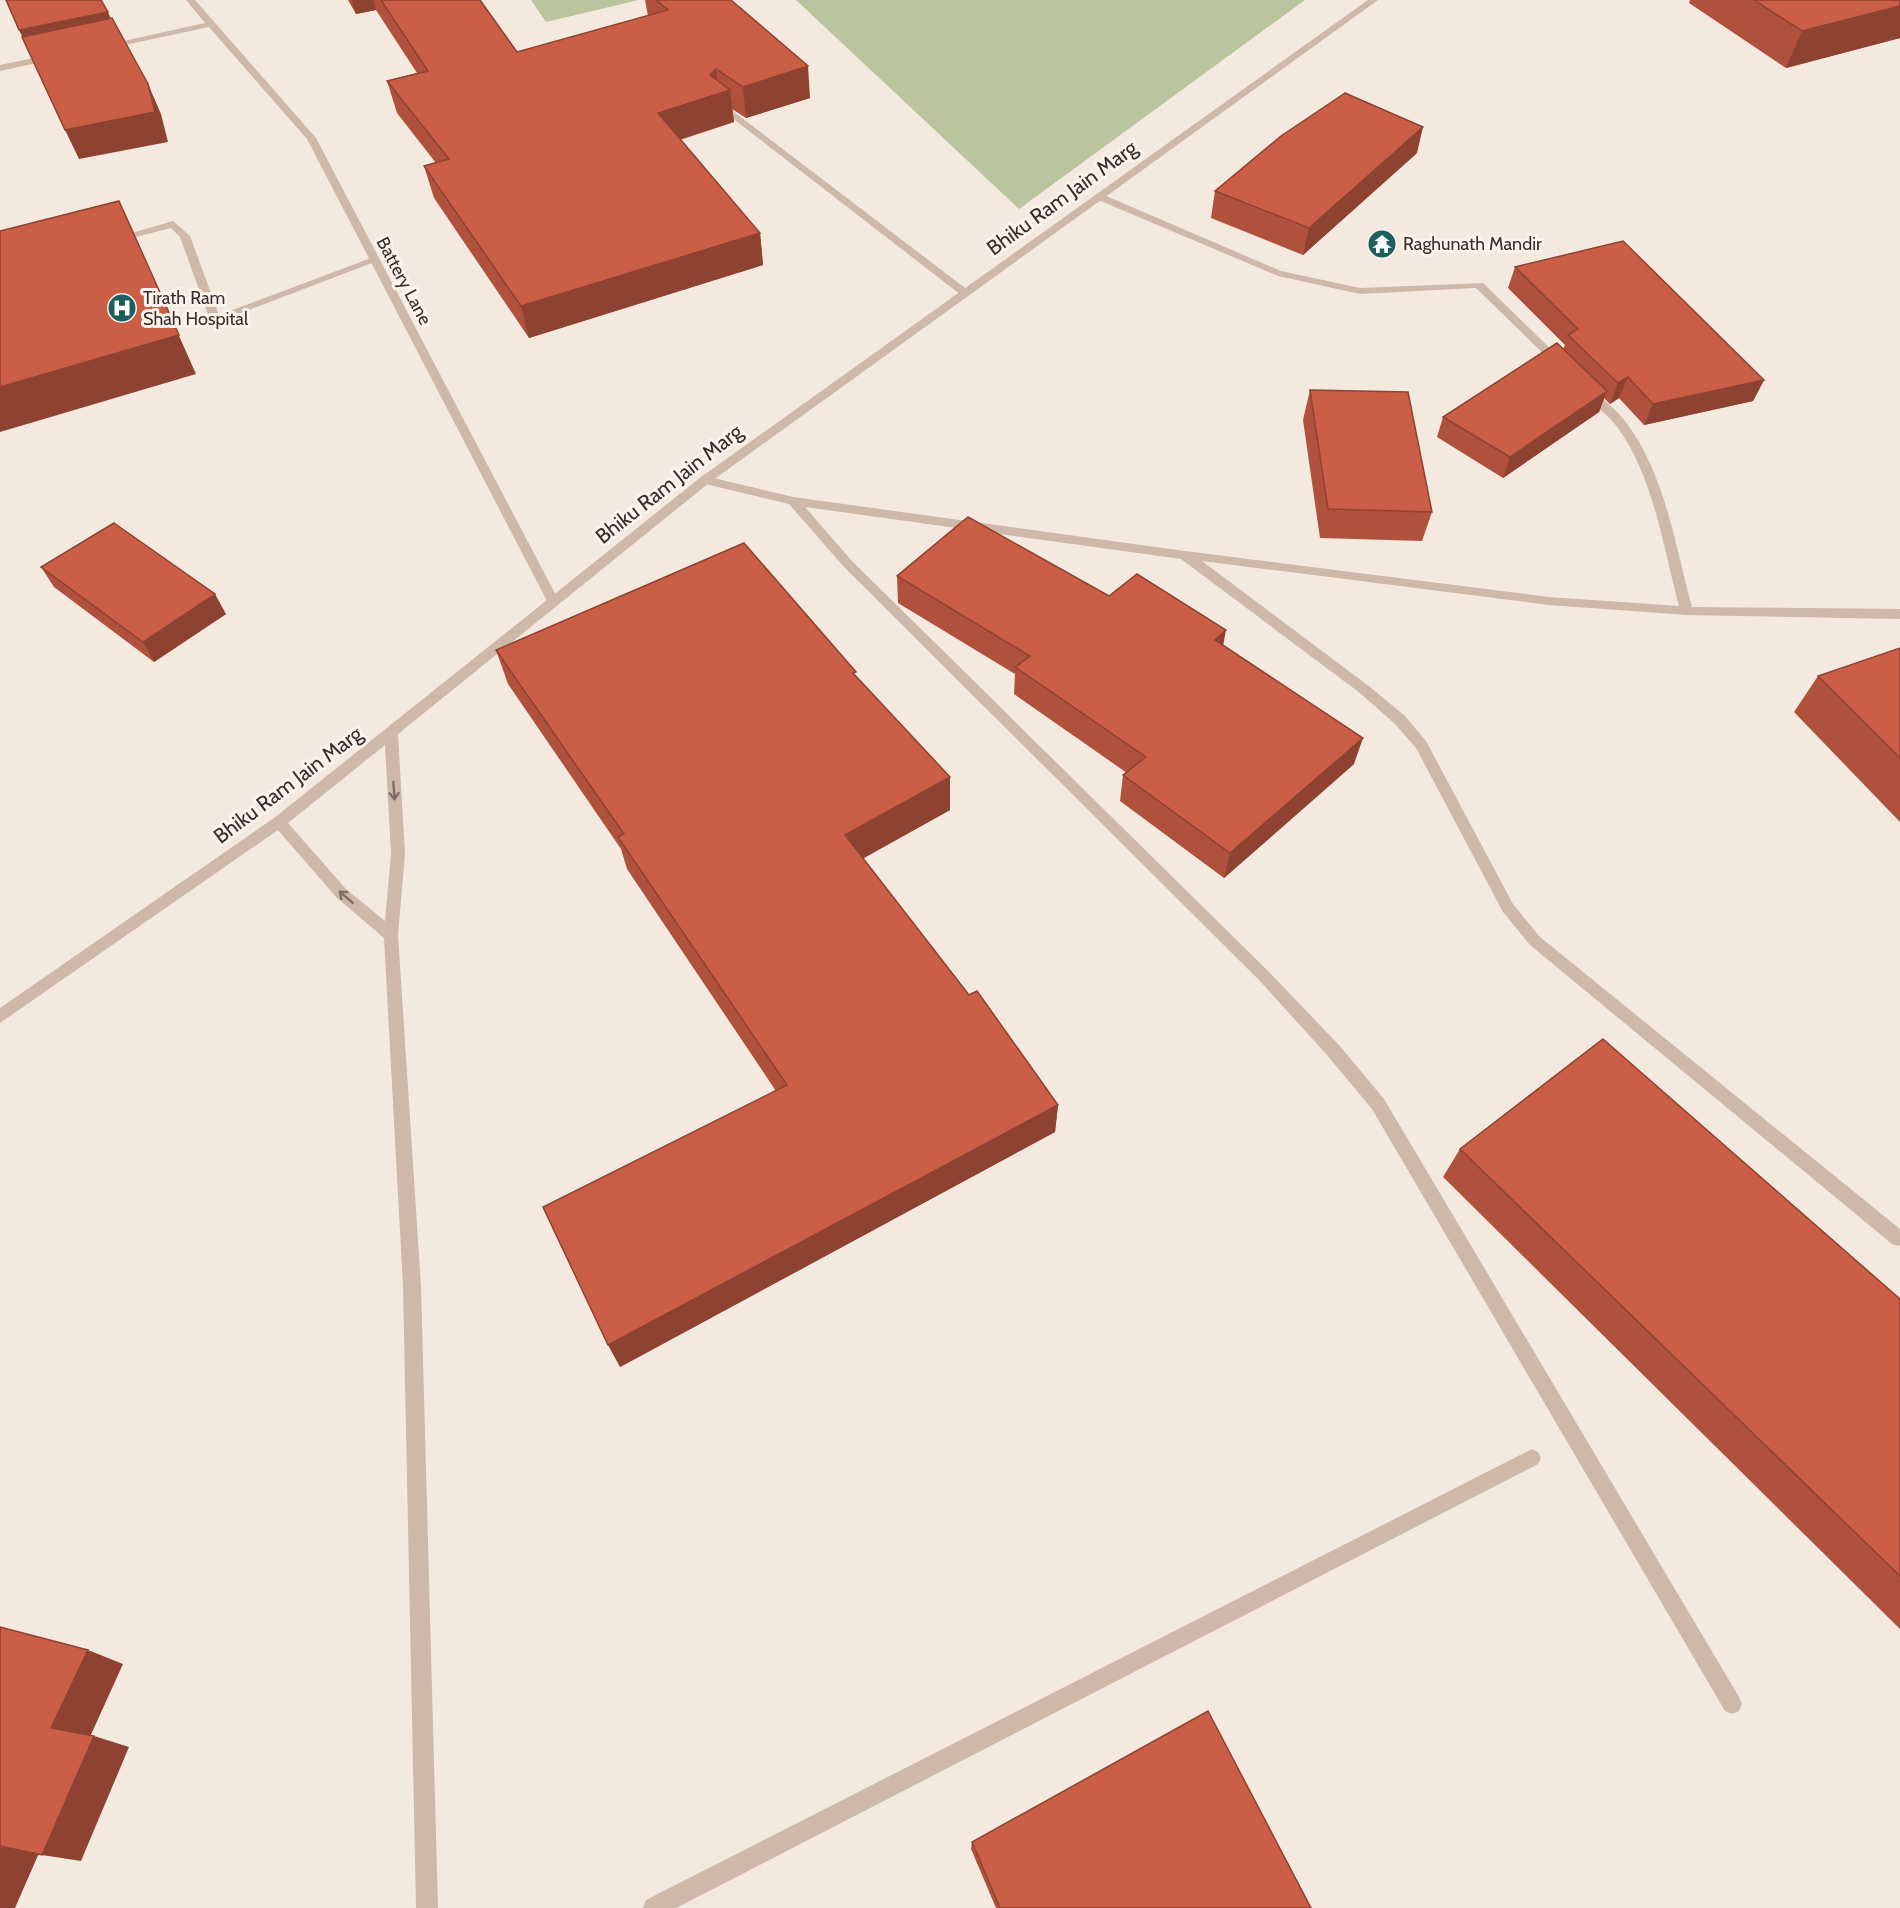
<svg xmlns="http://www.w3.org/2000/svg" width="1900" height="1908" viewBox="0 0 1900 1908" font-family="Cabin,sans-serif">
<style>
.green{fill:#bac49e}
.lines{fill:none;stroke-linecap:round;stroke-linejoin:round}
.service{fill:#cdb8aa;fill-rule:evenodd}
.minor{fill:#cdb8aa;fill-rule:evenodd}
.tertiary{fill:#cdb8aa;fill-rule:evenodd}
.wall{fill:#af513c}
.shaded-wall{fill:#8e4231}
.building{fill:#cb5e46;stroke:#8e4231;stroke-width:1.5}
.oneway{stroke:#7c6c64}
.labels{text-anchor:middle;stroke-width:6;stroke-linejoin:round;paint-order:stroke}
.far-poi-label{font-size:18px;fill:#3a2e2a;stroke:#fbf3ec;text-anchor:start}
.far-street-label{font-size:18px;fill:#3a2e2a;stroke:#fbf3ec}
.street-label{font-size:21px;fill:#3a2e2a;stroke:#fbf3ec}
</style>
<rect width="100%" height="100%" fill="#f4e9df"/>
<path class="green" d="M531 0H639L546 22Z
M796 0H1305L1019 209Z"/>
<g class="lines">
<path class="service" d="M721 102 969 291V295H961L718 107 716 105Z
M173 221 190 236 219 315 371 258 380 260 215 323 210 320 180 237 171 228 116 242 111 239Z"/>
<path class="minor" d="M186 0H195L316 138 559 601 557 604 553 605 547 601 307 139 209 27 106 49 101 46 205 23Z
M53 54 58 57 56 59 0 71V65Z
M1096 195H1104L1281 271 1360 288 1483 283 1566 364 1560 367 1556 366 1476 288 1360 294 1278 276 1096 199Z
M1588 388 1592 389C1603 400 1616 409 1625 421 1665 473 1675 545 1692 607L1900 609V619L1687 615 1549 605 1202 561 1370 687 1405 716 1426 741 1513 904 1540 937 1900 1229V1245L1898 1246 1892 1244 1530 945 1503 912 1416 748 1395 724 1360 693 1181 559 805 507 852 561 1269 972 1339 1045 1384 1099 1739 1697 1742 1704 1739 1711 1732 1714 1725 1711 1372 1109 1327 1055 1259 980 844 567 789 504 705 484 699 480 705 476 793 497 1185 551 1549 597 1679 606C1663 547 1654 478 1618 428 1608 414 1593 405 1582 392Z
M1532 1449 1538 1452 1541 1458 1538 1464 676 1908H643L646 1900Z"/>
<path class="tertiary" d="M1368 0H1378L709 483 398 734 405 854 398 935 421 1286 438 1908H416L403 1286 384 938 336 897 278 830 0 1023V1008L274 818 701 477ZM385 745 391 854 385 921 346 889 288 823Z"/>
</g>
<path class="wall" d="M348 0H480L517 52 648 16 645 0H731L810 98 746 118 732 109 734 122 680 140 760 233 763 265 529 338 434 198 424 166 436 163 397 113 387 81 417 73 376 10 356 14Z
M1690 0H1900V38L1786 68 1689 3Z
M1417 153 1303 255 1211 218 1215 191Z
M1515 267 1764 380 1753 401 1644 425 1619 398 1610 404 1604 398 1599 412 1503 478 1437 437 1443 417 1563 349 1565 345 1508 288Z
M1310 390 1432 512 1422 541 1320 538 1303 420Z
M41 567 226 614 154 662 54 587Z
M897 576 1109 596 1223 645 1354 764 1224 878 1120 801 1123 775 1127 773 1014 694 1015 674 898 603Z
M1900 648V822L1794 712 1818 676Z
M496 650 857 677 950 810 863 858 969 995 1058 1105 1055 1132 620 1367 776 1091 627 869 621 849 508 684Z
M1460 1149 1900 1299V1629L1443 1177Z
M972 1842 1311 1908H996L971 1849Z"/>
<path class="shaded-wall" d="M352 0H373L376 10 356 14Z
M1900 6V38L1786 68 1802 31Z
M108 12 119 38 32 56 19 30Z
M808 66 810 98 746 118 743 87Z
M716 69 719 94 730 90 734 122 662 145 658 113 710 75Z
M148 84 161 114 168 142 79 159 65 130Z
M1423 127 1417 153 1303 255 1309 228Z
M119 201 196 374 0 432V387Z
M760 233 763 265 529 338 521 306Z
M1628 377 1619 398 1610 404 1618 383Z
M1764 380 1753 401 1644 425 1653 404Z
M1607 391 1599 412 1503 478 1510 457Z
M215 594 226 614 154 662 143 642Z
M1226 630 1221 657 1215 640Z
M1363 738 1354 764 1224 878 1230 853Z
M950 777V810L848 867 845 835Z
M1058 1105 1055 1132 620 1367 608 1345Z
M88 1650 123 1664 89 1739 51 1728Z
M94 1736 129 1747 81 1861 42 1855Z
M0 1846 39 1853 15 1908H0Z"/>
<path class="building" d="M6 0H101L108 12 19 30Z
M381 0H480L517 52 668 10 656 0H731L808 66 743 87 716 69 710 75 730 90 658 113 760 233 521 306 424 166 449 159 387 81 428 71Z
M1754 0H1900V6L1802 31Z
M112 18 148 84 155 112 65 130 22 37Z
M1345 93 1423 127 1309 228 1215 191 1281 136Z
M119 201 179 335 0 387V231Z
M1623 241 1764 380 1653 404 1628 377 1618 383 1568 335 1578 329 1515 267Z
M1557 343 1607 391 1510 457 1443 417Z
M1310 390 1408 392 1432 512 1328 509Z
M968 517 1109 596 1137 574 1226 630 1215 640 1363 738 1230 853 1123 775 1146 757 1015 667 1030 656 897 576Z
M114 523 215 594 143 642 41 567Z
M744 543 856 672 853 673 950 777 845 835 969 995 977 991 1058 1105 608 1345 543 1207 787 1085 618 837 624 834 496 650Z
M1900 648V758L1818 676Z
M1603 1039 1900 1299V1576L1460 1149Z
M0 1627 88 1650 51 1728 94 1736 42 1855 0 1846Z
M1208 1711 1311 1908H1000L972 1842Z"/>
<defs><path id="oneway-shaft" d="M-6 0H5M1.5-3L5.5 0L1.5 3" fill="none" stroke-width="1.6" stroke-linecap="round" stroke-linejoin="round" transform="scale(1.5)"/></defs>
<g class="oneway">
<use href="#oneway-shaft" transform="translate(394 791) rotate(86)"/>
<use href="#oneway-shaft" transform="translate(346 897) rotate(-139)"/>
</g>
<defs>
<g id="temple-disc" transform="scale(1.5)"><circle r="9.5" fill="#1d5e5e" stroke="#fbf3ec"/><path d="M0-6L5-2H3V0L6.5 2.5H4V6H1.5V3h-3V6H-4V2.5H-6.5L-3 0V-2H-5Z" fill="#fff"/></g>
<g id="hospital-disc" transform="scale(1.5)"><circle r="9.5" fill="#1d5e5e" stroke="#fbf3ec"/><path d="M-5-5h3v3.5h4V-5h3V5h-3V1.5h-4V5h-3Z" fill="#fff"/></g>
</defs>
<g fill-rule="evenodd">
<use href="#temple-disc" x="1382" y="244"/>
<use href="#hospital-disc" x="122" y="308"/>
</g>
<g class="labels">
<g class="far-poi-label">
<text x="1403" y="250">Raghunath Mandir</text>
<text x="143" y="304">Tirath Ram<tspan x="143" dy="21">Shah Hospital</tspan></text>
</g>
<g class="far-street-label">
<text transform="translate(404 281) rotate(62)" y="6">Battery Lane</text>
</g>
<g class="street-label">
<text transform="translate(1062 198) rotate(-36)" y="7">Bhiku Ram Jain Marg</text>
<text transform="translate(669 484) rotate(-38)" y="7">Bhiku Ram Jain Marg</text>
<text transform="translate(288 785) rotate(-37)" y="7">Bhiku Ram Jain Marg</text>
</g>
</g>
</svg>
